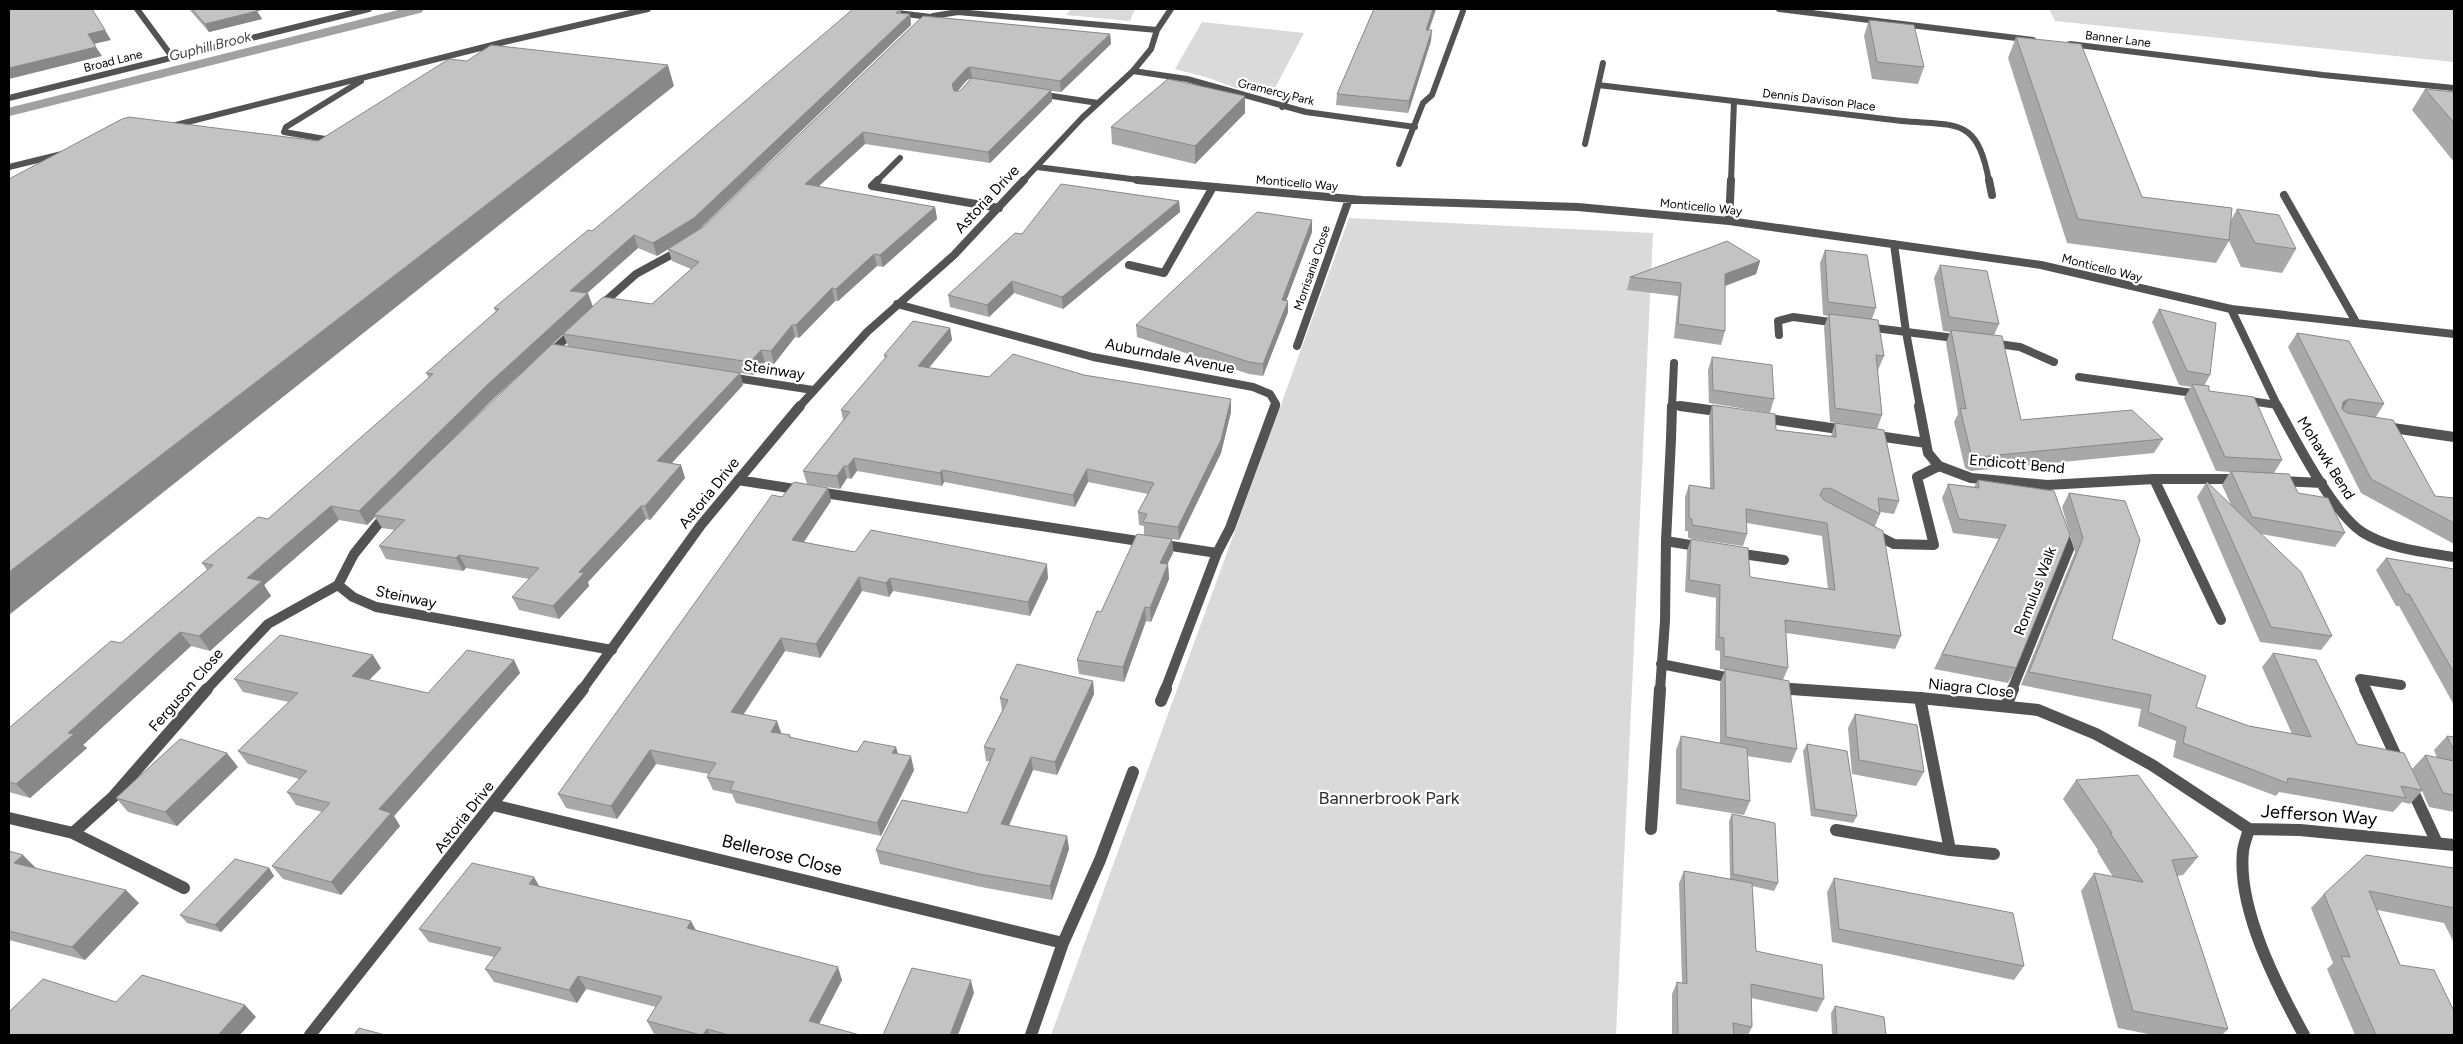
<svg xmlns="http://www.w3.org/2000/svg" width="2463" height="1044" viewBox="0 0 2463 1044" font-family="Figtree,sans-serif">
<style>
.green{fill:#dadada}
.lines{fill:none;stroke-linecap:round;stroke-linejoin:round}
.stream{stroke:#a1a1a1;stroke-width:8}
.service-far3{stroke:#535353;stroke-width:6}
.service-far2{stroke:#535353;stroke-width:8}
.service-far1{stroke:#535353;stroke-width:10}
.service{stroke:#535353;stroke-width:12}
.minor-far3{stroke:#535353;stroke-width:6}
.minor-far2{stroke:#535353;stroke-width:8}
.minor-far1{stroke:#535353;stroke-width:10}
.minor{stroke:#535353;stroke-width:12}
.tertiary{stroke:#535353;stroke-width:6}
.wall{fill:#a8a8a8;fill-rule:evenodd}
.shaded-wall{fill:#888}
.building{fill:#c3c3c3;stroke:#888}
.labels{text-anchor:middle;stroke-width:4.5;stroke-linejoin:round;paint-order:stroke}
.far-street-label{font-size:12px;fill:#000;stroke:#fff}
.far-water-label{font-size:14px;font-style:italic;fill:#424242;stroke:#fff}
.street-label{font-size:15px;fill:#000;stroke:#fff}
.near-park-label{font-size:18px;fill:#313131;stroke:#fff}
.near-street-label{font-size:18px;fill:#000;stroke:#fff}
</style>
<rect width="100%" height="100%" fill="#fff"/>
<path class="green" d="M1071 9H1135L1130 21 1066 15Z
M2049 9H2454V62L2055 21Z
M1202 22 1304 33 1274 90H1241L1209 78 1175 69Z
M1349 218 1653 233 1616 1035H1051Z"/>
<g class="lines">
<path class="stream" d="M9 112 419 9"/>
<path class="service-far3" d="M897 13 931 17
M1133 71 1187 79 1306 112 1415 127
M1039 94 1098 103
M1282 107 1289 94
M1902 121C1958 126 1977 117 1989 181
M168 127 508 41 648 9
M335 137 325 139 284 132 286 127 361 81
M1585 144 1594 104
M1399 164 1423 103 1432 95 1463 11
M9 167 62 154
M877 181 900 158"/>
<path class="service-far2" d="M878 180 872 186 999 208
M1989 180 1992 195
M1129 265 1164 273 1213 187
M1867 327 1962 339
M1779 335 1778 321 1793 317 1838 323
M1991 343 2020 347 2054 362
M2079 377 2200 394
M2244 400 2277 405"/>
<path class="service-far1" d="M2386 427 2454 437
M1671 439 1666 541 1702 547
M2154 479 2221 620
M1874 534 1894 544 1934 545 1917 477 1939 466
M1736 553 1784 560
M2012 690 2069 549 2063 531
M2365 690 2360 679 2401 685"/>
<path class="service" d="M2365 689 2399 763
M2006 706 2013 689
M2410 785 2437 843
M1836 830 1950 850 1920 698
M1950 850 1994 854"/>
<path class="minor-far3" d="M137 9 173 58
M921 23 933 16 958 12 1157 30
M1598 85 1902 121
M1594 104 1603 63
M1037 167 1147 181
M1023 181 1082 118 1133 71 1151 49 1157 30 1171 9
M1731 181 1734 101"/>
<path class="minor-far2" d="M1137 180 1362 200 1578 207 1729 221 2041 265 2231 309 2454 334
M2284 195 2356 322
M1729 221 1731 180
M1894 244 1906 332 1920 407
M897 304 1093 357 1253 387 1270 394 1276 404 1275 407
M600 306 636 274 682 249
M2231 309 2278 407
M1297 346 1349 199
M549 354 575 330
M729 377 813 390
M1673 405 1689 407
M799 407 867 332 954 255 1024 180
M1672 407 1674 363"/>
<path class="minor-far1" d="M1680 406 1724 412
M1919 406 1928 453 1939 466 1971 478 2047 485 2154 479H2238
M2277 406C2294 438 2333 513 2362 532 2389 549 2423 552 2454 557
M1763 418 1845 430
M1871 435 1926 443
M1671 439 1672 406
M738 480 801 490
M2280 481 2322 483
M818 492 1217 553 1230 528 1275 406
M387 513 354 554 338 585 353 597 376 607 612 650
M1661 664 1736 679
M1777 688 1809 690
M206 690 268 624 338 585
M582 690 701 525 800 406
M1165 690 1217 553
M1660 690 1665 621 1666 541"/>
<path class="minor" d="M1791 689 1920 698 2038 710 2096 734 2152 765 2249 829
M1161 701 1166 689
M493 805 1063 943 1100 860 1133 772
M9 818 73 833 184 888
M1651 829 1660 689
M73 833 113 797 207 689
M310 1035 583 689
M1031 1035 1063 943
M2304 1035C2277 986 2237 909 2243 851 2244 844 2247 836 2249 829L2300 830 2454 845"/>
<path class="tertiary" d="M1779 9 2033 40
M2070 44 2323 75 2454 88
M9 98 369 9"/>
</g>
<path class="wall" d="M189 9H266L257 11 262 19 209 32Z
M900 9 901 13 910 14 911 25 699 230 703 227 923 16 1110 34 1111 44 1061 92 1051 91 1052 101 990 163 865 144 818 187 935 207 937 219 883 267 877 266 838 301H835L799 338 795 337 774 364 765 362 753 375 740 373 743 385 671 463 681 465 685 478 650 520 646 519 588 582 589 586 559 619 519 610 512 597 529 579 466 568 463 571 386 559 379 546 394 530 382 528 375 517 367 525 339 520 264 585 271 596 210 651 191 646 83 745 87 748 30 798 9 792V728L121 643 207 570 202 563 268 519 429 378 426 373 496 312 494 308 592 231ZM971 78 960 91H958L967 80ZM685 239 668 249 672 261 691 269 652 304 593 307 587 293 638 248 657 256ZM563 334 568 346 552 344ZM540 356 447 445 491 401Z
M1374 9H1436L1429 30 1431 41 1408 113 1336 105 1337 94Z
M1869 20 1924 67 1918 84 1872 79 1864 36Z
M2016 37 2142 197 2231 220 2237 209 2296 249 2282 273 2241 267 2229 241 2216 263 2067 243 2008 58Z
M2425 89 2454 92V162L2412 110Z
M1245 96V113L1195 164 1112 144 1111 127Z
M1179 201 1180 212 1063 309 1014 293 989 317 950 307 948 295 1022 234Z
M1312 220V232L1286 300 1288 301V312L1263 376 1249 374 1137 337 1136 325Z
M1825 250 1876 308 1872 319 1884 356 1878 370H1877L1882 415 1877 429 1830 422 1824 327 1828 316 1823 315 1820 263Z
M1760 261 1756 274 1725 286V331L1721 345 1674 338 1678 296 1627 290 1630 277Z
M1940 265 1999 324 1994 335 2021 420 2163 439 2154 453 1971 471 1965 468 1954 422 1958 414 1946 343 1950 332 1943 331 1934 278Z
M2159 309 2210 375 2204 386 2282 460 2274 473 2345 533 2335 547 2261 534 2332 636 2321 650 2260 642 2197 497 2206 483 2231 505 2222 485 2230 472 2216 471 2184 398 2191 387 2179 385 2152 322Z
M950 328 952 340 929 368 989 377 1084 375 1231 412 1221 453 1179 540 1172 539 1173 553 1167 564H1168L1169 579 1151 622 1146 621 1124 682 1079 674 1077 660 1101 612 1144 535V526L1139 525 1138 512 1148 494 1088 482 1075 507 944 482 942 486 857 471 851 479 847 478 840 489 807 484 803 471 843 420 841 410 885 359 884 355Z
M2297 333 2384 404 2376 417 2435 496 2454 498V544L2361 493 2288 347Z
M1712 357 1774 399 1770 413 1709 403 1708 370Z
M1712 405 1776 430 1831 436 1835 423 1899 501 1894 514 1880 512V514L1875 526 1901 636 1895 649 1786 633 1788 668 1783 680 1797 749 1791 763 1747 756 1750 801 1744 815 1676 804V750L1681 736 1720 743V683L1725 670 1720 669V651L1715 650 1716 598 1685 592 1687 551 1691 539 1750 577 1828 589 1822 536 1747 523V534L1743 546 1688 538V531H1685V497L1689 485 1710 488 1709 417Z
M1978 480 2054 491 2016 668 2008 683 1934 669 1999 539 1953 533 1942 498 1948 484 1974 487Z
M828 488 831 501 803 542 855 552 1048 578 1030 616 893 591 889 597 862 591 820 658 785 651 744 714 781 734 790 735 791 738 857 752 896 747 898 754 914 770 881 836 736 803 732 794 713 790 707 777 709 774 656 764 617 819 566 808 558 794 782 497Z
M2069 493 2125 501 2112 639 2196 707 2249 726 2292 734 2262 667 2273 653 2357 744 2412 769 2425 755 2437 758 2434 750 2447 736 2454 737V812L2429 807 2422 791 2410 804 2402 802 2393 812 2279 792 2276 796 2173 757 2176 741 2138 726 2141 709 2021 685 2075 552 2062 507Z
M2386 558 2454 569V705L2399 606H2396L2376 570Z
M514 660 520 673 394 816 400 826 341 895 283 879 272 866 322 812 296 805 287 792 299 779 248 764 238 751 289 702 243 692 234 679 381 668 369 680 428 693Z
M1093 681 1094 694 1057 775 1033 770 1009 826 1067 836 1069 849 1052 900 981 887 880 864 876 850 967 813 990 761H986L984 747 1002 711 1000 698Z
M1855 714 1924 772 1916 786 1852 774 1848 728Z
M1807 744 1857 816 1853 823 1811 816 1803 751Z
M238 767 177 826 128 812 116 798Z
M2076 780 2198 857 2183 875 2177 876 2228 1029 2222 1035H2153L2118 1028 2081 891 2094 873 2113 877 2097 851 2098 850 2063 799Z
M1732 814 1778 883 1774 891 1752 886 1756 951 1824 999 1817 1012 1751 998 1752 1027 1748 1035H1672V994L1677 982 1682 983 1679 883 1684 871 1730 879 1729 821Z
M9 851 36 868 139 903 85 960 9 940Z
M269 868 274 876 221 932 187 923 180 915Z
M2454 868V943L2444 923 2377 910 2400 965 2454 1035H2355L2327 969 2333 963 2311 908 2324 894Z
M1834 878 2024 966 2014 980 1832 942 1827 892Z
M539 886 696 930 842 980 819 1024 860 1035H659L654 1034 647 1021 656 1007 586 989 577 1003 494 982 485 969 494 957 429 942 419 929Z
M1835 1006 1886 1035H1832L1831 1013Z"/>
<path class="shaded-wall" d="M253 9H266L254 12Z
M1433 9H1436L1425 41 1426 30Z
M257 11 262 19 209 32 205 24Z
M910 14 911 25 698 230 657 256 653 243Z
M105 30 111 40 94 44 88 34Z
M1432 30 1431 41 1408 113 1409 101Z
M1110 34 1111 44 1061 92 1060 81Z
M96 47 102 56 9 79V68Z
M668 65 674 86 9 615V572Z
M970 67 972 78 967 80 954 95 952 84 966 69Z
M1051 90 1052 101 990 163 988 152Z
M1245 96V113L1195 164V146Z
M863 132 865 144 808 196 805 184Z
M1179 201 1180 212 1063 309 1062 297Z
M935 207 937 219 883 267 880 255Z
M1312 220V232L1282 312V300Z
M634 235 638 248 575 304 570 291Z
M874 254 877 266 838 301 836 289Z
M1760 261 1756 274 1722 287 1725 274Z
M1012 281 1014 293 989 317 987 305Z
M832 288 835 301 799 338 796 325Z
M588 293 593 307 491 401 377 515H374L375 517 367 525 359 511 485 387Z
M1288 301V312L1263 376V364Z
M792 325 795 337 774 364 771 351Z
M950 328 952 340 920 378 918 366Z
M761 350 765 362 753 375 750 362Z
M740 373 743 385 662 474 657 461Z
M1231 399V412L1221 453 1179 540 1178 527Z
M2349 399 2340 413 2343 402Z
M854 458 857 471 851 479 848 466Z
M681 465 685 478 650 520 645 506Z
M844 466 847 478 840 489 837 476Z
M1087 469 1088 482 1075 507 1073 495Z
M942 470 944 482 942 486 940 473Z
M828 488 831 501 796 554 792 540Z
M331 506 339 520 264 585 271 596 210 651 199 636 247 578Z
M641 506 646 519 588 582 589 586 559 619 553 606 579 572Z
M1172 539 1173 553 1161 577 1160 563Z
M459 555 466 568 463 571 456 558Z
M1047 564 1048 578 1030 616 1028 602Z
M1168 564 1169 579 1151 622 1150 608Z
M859 577 862 591 820 658 816 644Z
M890 578 893 591 889 597 886 583Z
M1145 607 1146 621 1124 682 1123 667Z
M180 632 191 646 83 745 87 748 30 798 16 784 68 733Z
M781 638 785 651 736 725 731 712Z
M373 655 381 668 360 689 352 676Z
M514 660 520 673 394 816 400 826 341 895 331 882 379 809Z
M1093 681 1094 694 1057 775 1055 762Z
M777 721 782 735 771 732Z
M896 747 899 760 892 753Z
M650 750 656 764 617 819 611 806Z
M227 753 238 767 177 826 165 812Z
M911 756 914 770 881 836 877 823Z
M1031 757 1033 770 1003 838 1001 824Z
M1067 836 1069 849 1052 900 1050 886Z
M23 855 36 868 14 863Z
M269 868 274 876 221 932 215 925Z
M534 877 542 891 529 884Z
M126 890 139 903 85 960 72 947Z
M691 921 698 934 687 928Z
M838 967 842 980 814 1034 809 1021Z
M578 976 586 989 577 1003 569 990Z
M971 980 974 993 958 1035H950Z
M245 1005 256 1017 240 1035H218Z
M707 1029 710 1035H703Z"/>
<path class="building" d="M9 9H92L105 30 88 34 96 47 9 68Z
M192 9H255L257 11 205 24Z
M853 9H900L896 13 910 14 694 218 653 243 634 235 570 291 588 293 485 387 359 511 331 506 247 578 262 581 199 636 180 632 68 733 74 734 16 784 9 782V728L111 641 121 643 213 565 202 563 258 517 268 519 433 374 426 373 499 309 494 308 588 230 592 231 633 197Z
M1374 9H1433L1426 30H1432L1409 101 1337 94Z
M923 16 1110 34 1060 81 970 67 966 69 952 84 954 91H960L972 78 1051 90 988 152 863 132 805 184 935 207 880 255 874 254 836 289 832 288 796 325H792L771 351 761 350 750 362 563 334 603 297 652 304 699 262 668 249 703 227Z
M1869 20 1914 25 1924 67 1877 62Z
M2016 37 2081 44 2142 197 2232 208 2229 240 2078 219Z
M491 45 668 65 9 572V179L122 119 129 117 318 141 449 59 467 61Z
M1168 79 1245 96 1195 146 1111 127Z
M2425 89 2454 92V123Z
M1061 184 1179 201 1062 297 1012 281 987 305 948 295 1015 233 1022 234Z
M2237 209 2279 215 2296 249 2255 243Z
M1257 212 1312 220 1282 300 1288 301 1263 364 1249 362 1136 325Z
M1727 241 1760 261 1725 274V331L1678 324 1681 283 1630 277 1709 248Z
M1825 250 1867 255 1876 308 1828 302Z
M1940 265 1987 271 1999 324 1949 317Z
M2159 309 2216 323 2210 375 2187 371Z
M1829 314 1878 320 1884 356 1876 355 1882 415 1835 408Z
M913 321 950 328 918 366 989 377 1013 354 1084 375 1231 399 1221 440 1178 527 1143 522 1147 514 1138 512 1154 483 1087 469 1073 495 942 470 940 473 854 458 848 466H844L837 476 803 471 850 412 841 410 887 356 884 355Z
M1951 330 2002 336 2021 420 2132 410 2163 439 1978 457 1971 454 1960 408 1966 409Z
M2297 333 2349 341 2384 404 2349 399 2343 402 2342 409 2347 413 2393 420 2435 496 2454 498V523L2371 479Z
M552 344 740 373 657 461 681 465 645 506H641L579 572 584 573 553 606 512 597 539 568 459 555 456 558 379 546 405 520 374 515Z
M1712 357 1772 365 1774 399 1713 390Z
M2192 384 2209 386V391L2254 397 2282 460 2225 457Z
M1712 405 1775 414 1776 430 1836 437 1835 423 1884 430 1899 501 1878 498 1880 514 1830 488 1823 489 1820 495 1824 500 1883 531 1901 636 1785 620 1788 668 1724 656V638L1719 637 1720 585 1689 580 1691 539 1748 548 1750 577 1835 590 1827 523 1746 509 1747 534 1692 525V519L1689 518V485L1714 489Z
M2231 471 2289 474 2298 493 2328 498 2345 533 2252 517Z
M1978 480 2054 491 2070 535 2016 668 1942 654 2006 525 1959 519 1948 484 1979 488Z
M794 482 828 488 792 540 855 552 871 530 1047 564 1028 602 890 578 886 583 859 577 816 644 781 638 731 712 777 721 771 732 790 735 789 737 857 752 864 741 896 747 892 753 911 756 877 823 730 790 734 782 707 777 716 763 650 750 611 806 558 794 772 495 782 497Z
M2207 482 2301 572 2332 636 2271 627 2206 483Z
M2069 493 2125 501 2140 540 2112 639 2206 676 2196 707 2249 726 2311 737 2273 653 2316 660 2357 744 2404 753 2422 790 2401 786 2406 798 2288 778 2287 783 2183 743 2186 727 2148 712 2151 695 2029 672 2083 538Z
M1137 534 1172 539 1160 563 1168 564 1150 608 1145 607 1123 667 1077 660 1097 611 1101 612Z
M2386 558 2454 569V673L2409 594H2406Z
M280 635 373 655 352 676 428 693 467 650 514 660 379 809 391 813 331 882 272 866 330 803 287 792 307 771 238 751 298 693 234 679Z
M1017 664 1093 681 1055 762 1031 757 1001 824 1067 836 1050 886 979 874 876 850 902 800 967 813 995 749 984 747 1008 700 1000 698Z
M1725 669 1789 681 1797 749 1726 737Z
M1855 714 1917 725 1924 772 1859 760Z
M1681 736 1747 748 1750 801 1681 789Z
M2447 736 2454 737V751Z
M180 739 227 753 165 812 116 798Z
M1807 744 1847 751 1857 816 1815 809Z
M2425 755 2454 761V795L2443 793Z
M2138 775 2198 857 2172 860 2228 1029 2133 1011 2094 873 2143 882 2110 833H2112L2076 780Z
M1732 814 1775 823 1778 883 1733 874Z
M9 851 23 855 14 863 126 890 72 947 9 931Z
M2366 855 2454 868V908L2369 891 2400 965 2434 970 2454 1011V1035H2376L2341 956 2350 957 2324 894Z
M235 859 269 868 215 925 180 915Z
M472 863 534 877 529 884 691 921 687 928 838 967 809 1021 860 1035H729L707 1029 703 1035H701L647 1021 662 997 578 976 569 990 485 969 501 948 419 929Z
M1684 871 1752 883 1756 951 1822 965 1824 999 1751 984 1752 1027 1733 1023 1734 1035H1678L1677 982 1687 984Z
M1834 878 2013 913 2024 966 1839 929Z
M912 968 971 980 950 1035H883Z
M142 975 245 1005 218 1035H78L75 1034 74 1035H9V1012L43 979 116 1002Z
M1835 1006 1884 1017 1886 1035H1837Z
M359 1028 385 1035H354Z"/>
<g class="labels">
<g class="far-street-label">
<text transform="translate(2118 39) rotate(7)" y="4">Banner Lane</text>
<text transform="translate(113 61) rotate(-14)" y="4">Broad Lane</text>
<text transform="translate(1276 92) rotate(14)" y="4">Gramercy Park</text>
<text transform="translate(1819 100) rotate(7)" y="4">Dennis Davison Place</text>
<text transform="translate(1297 183) rotate(5)" y="4">Monticello Way</text>
<text transform="translate(1701 207) rotate(6)" y="4">Monticello Way</text>
<text transform="translate(1312 268) rotate(-71)" y="4">Morrisania Close</text>
<text transform="translate(2102 268) rotate(14)" y="4">Monticello Way</text>
</g>
<g class="far-water-label">
<text transform="translate(210 46) rotate(-14)" y="5">Guphill Brook</text>
</g>
<g class="street-label">
<text transform="translate(987 199) rotate(-47)" y="5">Astoria Drive</text>
<text transform="translate(1170 356) rotate(11)" y="5">Auburndale Avenue</text>
<text transform="translate(774 370) rotate(9)" y="5">Steinway</text>
<text transform="translate(2326 458) rotate(58)" y="5">Mohawk Bend</text>
<text transform="translate(2017 464) rotate(5)" y="5">Endicott Bend</text>
<text transform="translate(709 493) rotate(-51)" y="5">Astoria Drive</text>
<text transform="translate(2035 591) rotate(-69)" y="5">Romulus Walk</text>
<text transform="translate(406 597) rotate(12)" y="5">Steinway</text>
<text transform="translate(1971 688) rotate(6)" y="5">Niagra Close</text>
<text transform="translate(186 690) rotate(-49)" y="5">Ferguson Close</text>
<text transform="translate(464 817) rotate(-52)" y="5">Astoria Drive</text>
</g>
<g class="near-park-label">
<text x="1389" y="804">Bannerbrook Park</text>
</g>
<g class="near-street-label">
<text transform="translate(2319 815) rotate(4)" y="6">Jefferson Way</text>
<text transform="translate(782 855) rotate(14)" y="6">Bellerose Close</text>
</g>
</g>
<rect width="2463" height="1044" fill="none" stroke="#000000" stroke-width="20"/>
</svg>
